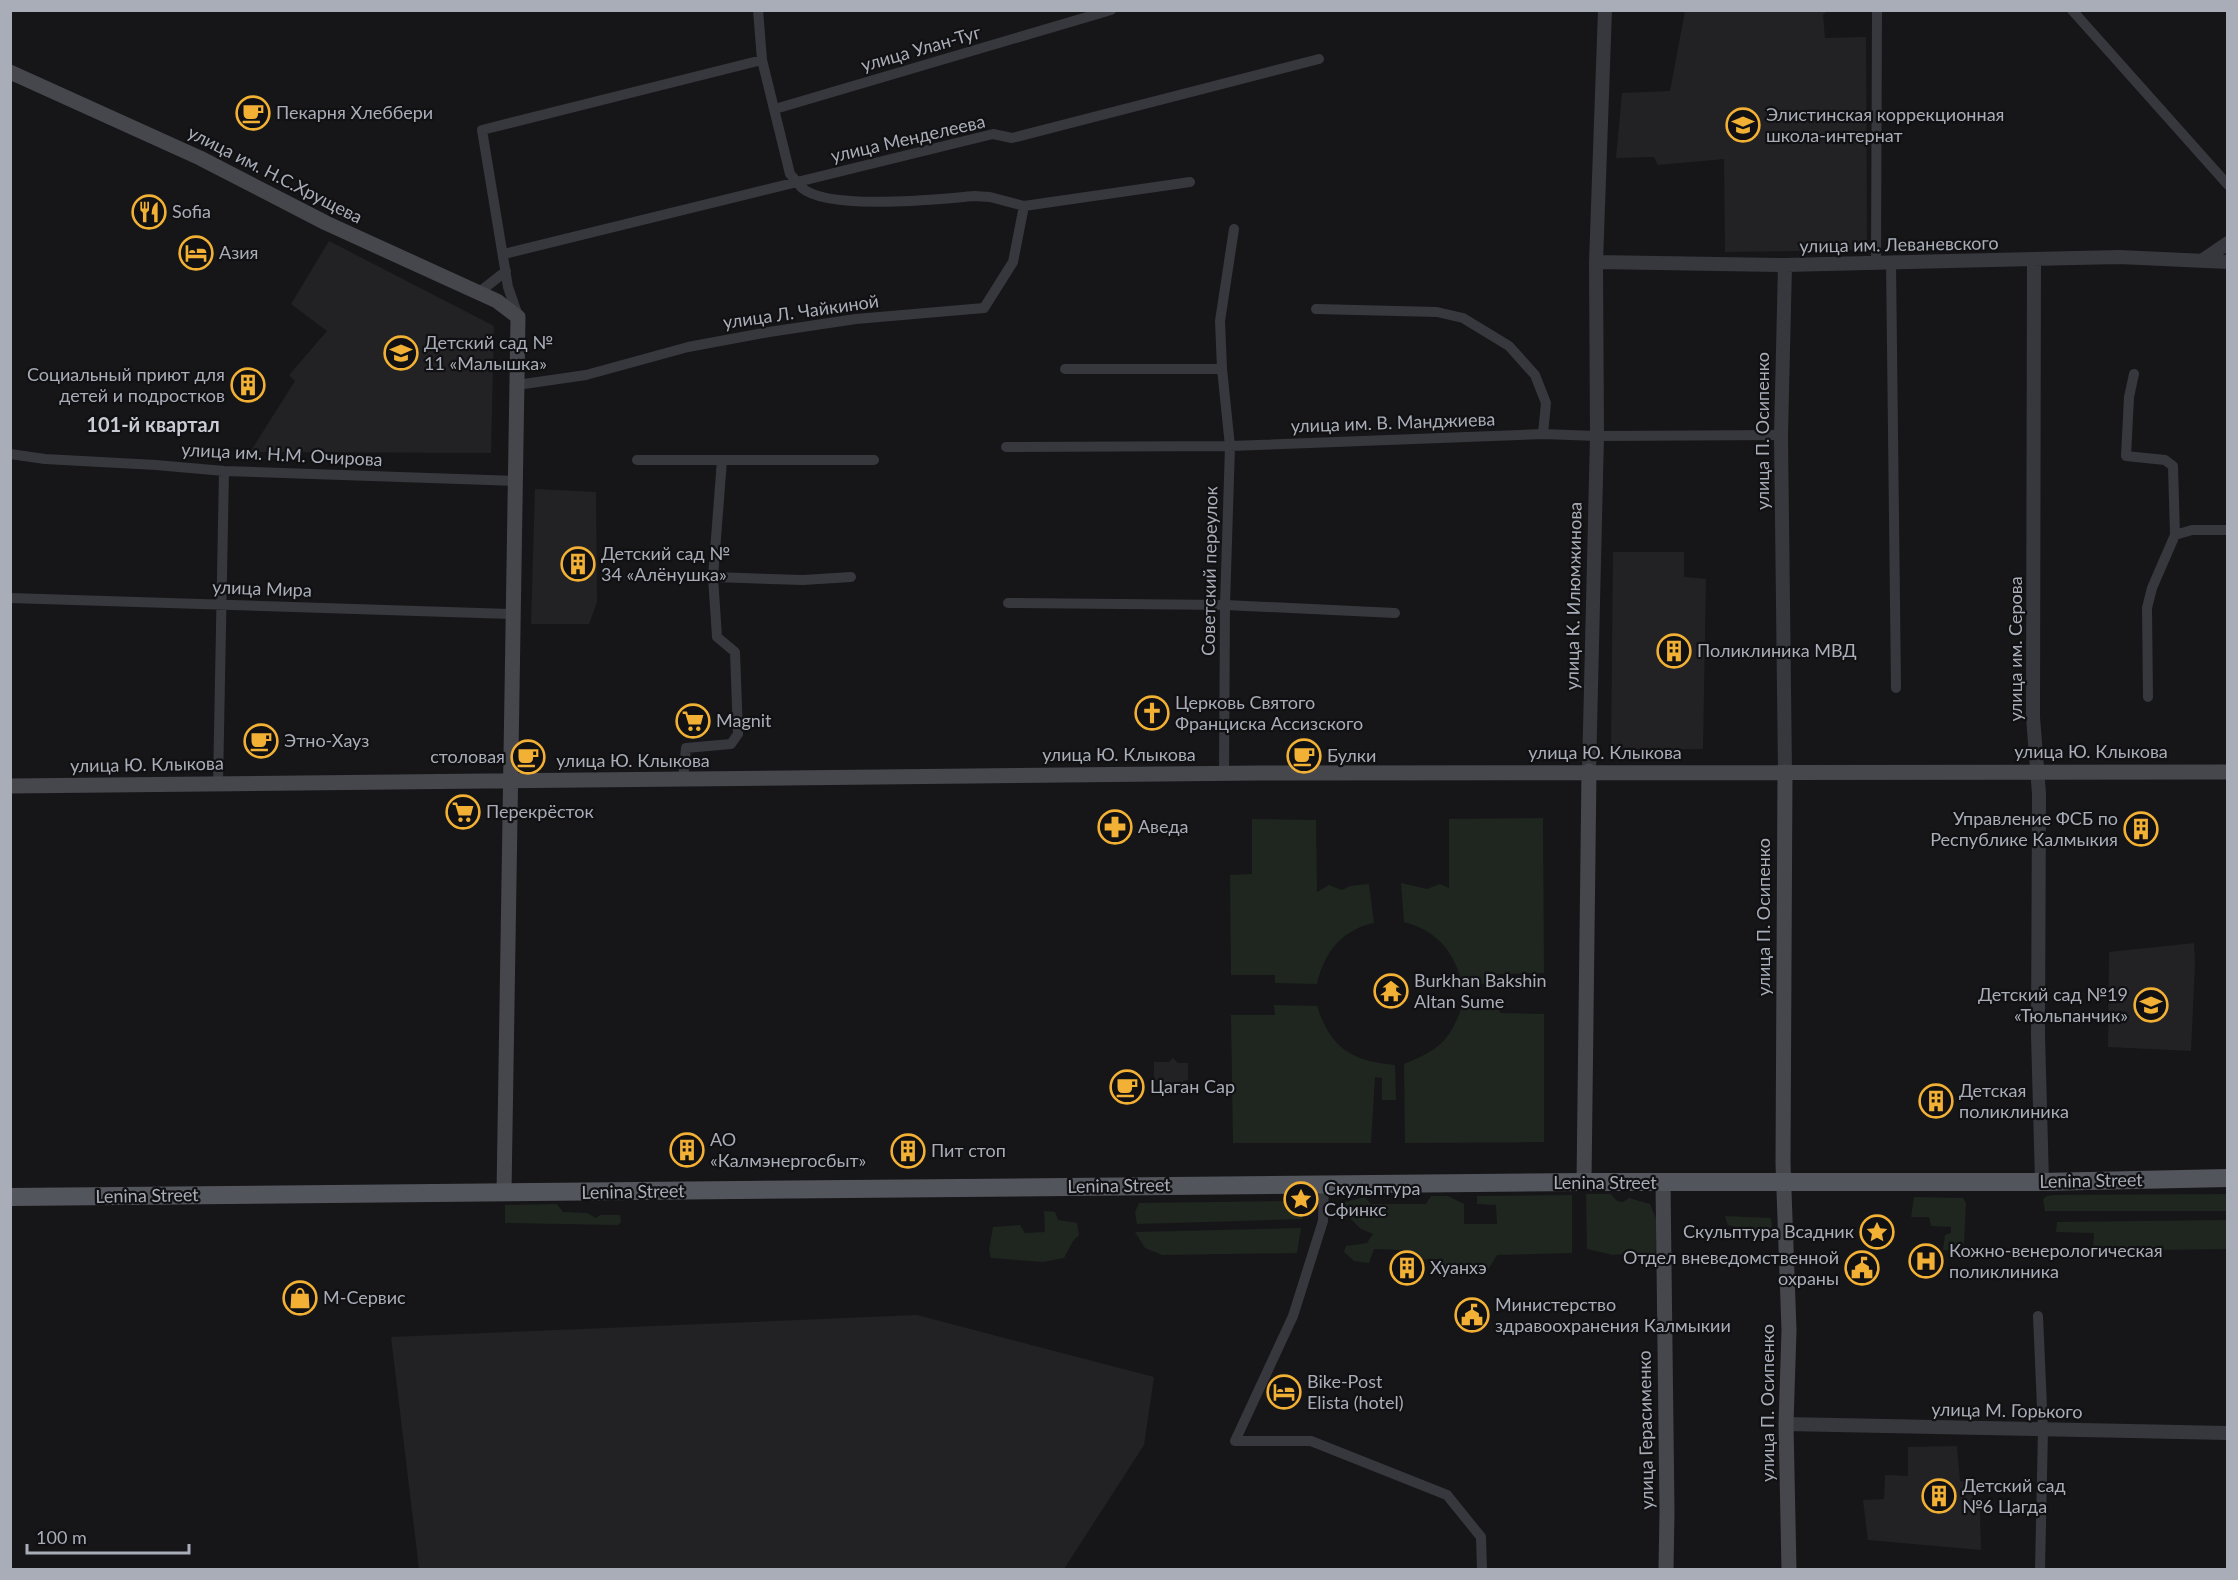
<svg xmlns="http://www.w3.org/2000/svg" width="2238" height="1580" viewBox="0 0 2238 1580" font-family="Lato,sans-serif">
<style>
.built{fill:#222225}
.green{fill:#1e261f}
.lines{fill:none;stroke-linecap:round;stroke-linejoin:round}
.minor{stroke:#37383d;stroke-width:10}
.tertiary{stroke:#37383d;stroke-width:14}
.secondary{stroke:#45474d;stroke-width:15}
.primary{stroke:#53555c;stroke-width:18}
.labels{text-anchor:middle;stroke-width:4.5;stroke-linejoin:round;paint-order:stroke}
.street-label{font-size:18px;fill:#a8adb8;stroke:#111113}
.poi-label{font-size:18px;fill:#a8adb8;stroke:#111113;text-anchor:start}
.neighbourhood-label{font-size:20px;font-weight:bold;fill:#c9ccd4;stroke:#111113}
</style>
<rect width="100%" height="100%" fill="#161618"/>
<path class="built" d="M1685 11H1827L1823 15 1825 38 1866 37 1867 250 1725 252 1724 159 1658 165 1654 157 1616 158 1622 93 1670 91Z
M329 241 494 326 491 453 250 452 295 381 289 375 327 331 291 304Z
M535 489 596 492 597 602 589 624H531Z
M1613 552H1684V577L1706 579 1703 749H1611Z
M2194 943 2195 963 2191 1051 2108 1047 2109 952Z
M1173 1058 1178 1063H1188V1080L1183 1081V1088H1161L1160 1081 1154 1080V1062H1169Z
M917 1315 1154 1377 1144 1445 1064 1569H419L391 1337Z
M1957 1446 1960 1481 1974 1483 1973 1508 1980 1510 1981 1550 1868 1540 1863 1500 1884 1499 1885 1475 1908 1476V1447Z"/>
<path class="green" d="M1543 818 1544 973 1497 974 1499 984H1462C1455 952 1436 930 1404 922L1401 883 1427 889 1440 884 1449 888V819Z
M1252 819 1316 820 1317 892 1329 885 1342 890 1350 886 1369 884 1374 923C1341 930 1324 953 1317 984L1275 983V975H1231L1230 875 1252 874Z
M1463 1004H1499L1500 1013 1544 1014V1142L1405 1143 1404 1064C1439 1050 1450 1041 1463 1004Z
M1274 1005 1317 1006C1331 1049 1352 1061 1395 1065L1396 1100H1382V1078L1375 1077 1371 1143H1233L1231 1015H1275Z
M1586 1194H1611L1617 1201 1623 1202 1629 1198 1650 1204 1657 1221 1655 1264 1644 1258 1625 1254 1613 1255 1587 1249Z
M2227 1194V1211H2045L2043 1199 2047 1196 2054 1195Z
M1572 1195V1253L1497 1255 1486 1273 1440 1274 1439 1259 1406 1260 1404 1250 1374 1249 1369 1263 1354 1261 1344 1252 1346 1246 1367 1243 1373 1234 1361 1229 1345 1213V1202L1365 1197 1371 1204H1426L1431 1196H1448L1464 1204V1224H1497L1496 1205 1477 1204V1196Z
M1914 1197 1963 1198 1966 1203 1964 1243 1960 1250H1943L1945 1235 1951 1233V1227L1931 1226 1929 1217H1911Z
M1289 1201 1303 1219 1137 1224 1135 1212 1139 1203Z
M557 1204 563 1212 587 1213 596 1218 600 1215H620L621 1222 618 1225 505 1223V1205Z
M1044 1211 1055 1212 1058 1220 1077 1223 1079 1235 1073 1241 1064 1258 1043 1262 991 1258 989 1250 993 1227 1020 1225 1025 1233 1045 1232Z
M1725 1216 1771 1218 1773 1235 1761 1230H1745L1728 1225Z
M2227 1220V1249L2093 1251 2094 1233 2056 1232 2057 1222Z
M1301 1228 1297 1253 1162 1255 1145 1248 1135 1232Z"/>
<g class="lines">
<path class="minor" d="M758 10 762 60 790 174C794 178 798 184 802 188 829 211 938 199 974 196L990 197 1024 206 1190 182
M2072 10 2228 185
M775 109 1111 10
M504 254 993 134 1012 138 1319 59
M1876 262 1877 10
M1891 262 1896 688
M477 294 506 271
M1316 309 1437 312 1463 318 1509 346 1535 375 1546 403 1543 434
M518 316 508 287 482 130 762 60
M1065 369H1222
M2134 374 2129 397 2126 456 2165 460 2173 466 2175 535 2152 588 2147 608 2148 697
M517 385 586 375 688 347 769 332 856 319 984 308 1013 262 1024 206
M1006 447 1230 446 1543 434 1597 436 1781 435
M10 454 45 459 156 465 224 471 516 481
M637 460H874
M2175 535 2192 530H2228
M713 577 803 580 851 577
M10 598 513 614
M1008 603 1225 605 1395 613
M1224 774 1225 605 1230 446 1222 369 1220 321 1234 229
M683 780 686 748 731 744 738 734 735 652 717 637 713 577 722 460
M218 784 224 471
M1324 1185 1323 1221 1293 1316 1235 1441H1311L1447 1495 1481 1537 1482 1570
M2038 1316 2043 1430 2040 1570"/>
<path class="tertiary" d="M2034 260 2033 717 2039 794 2038 1035 2042 1182
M2203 260 2228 243
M1596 262 1785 265 2119 257 2228 262
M1589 771 1597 436 1596 262 1605 10
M1785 772 1781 435 1785 265
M1786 1424 2228 1433"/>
<path class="secondary" d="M10 72 200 158 326 223 497 301 518 317 504 1193
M1785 772 1783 1163 1789 1330 1786 1424 1789 1570
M10 786 1258 773 2228 772
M1584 1182 1589 771
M1663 1182 1667 1511 1666 1570"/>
<path class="primary" d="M10 1197 1584 1182H2042L2228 1178"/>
</g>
<defs>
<g id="cafe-ring" transform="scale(1.725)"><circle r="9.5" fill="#111113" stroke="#f2b134" stroke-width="1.5"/><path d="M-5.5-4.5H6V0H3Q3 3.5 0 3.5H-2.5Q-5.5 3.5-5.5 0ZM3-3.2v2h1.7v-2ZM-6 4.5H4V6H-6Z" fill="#f2b134"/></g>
<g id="school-ring" transform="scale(1.725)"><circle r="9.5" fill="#111113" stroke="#f2b134" stroke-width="1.5"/><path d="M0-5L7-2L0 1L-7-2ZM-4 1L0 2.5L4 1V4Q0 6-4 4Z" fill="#f2b134"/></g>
<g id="restaurant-ring" transform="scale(1.725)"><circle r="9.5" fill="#111113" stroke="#f2b134" stroke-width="1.5"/><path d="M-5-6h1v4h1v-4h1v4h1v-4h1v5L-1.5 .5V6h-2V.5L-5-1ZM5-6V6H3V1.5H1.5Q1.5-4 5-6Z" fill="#f2b134"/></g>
<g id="hotel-ring" transform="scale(1.725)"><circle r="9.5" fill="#111113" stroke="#f2b134" stroke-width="1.5"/><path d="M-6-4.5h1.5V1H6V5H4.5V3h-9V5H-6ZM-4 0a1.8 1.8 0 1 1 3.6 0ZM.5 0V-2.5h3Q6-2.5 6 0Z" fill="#f2b134"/></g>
<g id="building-ring" transform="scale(1.725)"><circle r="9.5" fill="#111113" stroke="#f2b134" stroke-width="1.5"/><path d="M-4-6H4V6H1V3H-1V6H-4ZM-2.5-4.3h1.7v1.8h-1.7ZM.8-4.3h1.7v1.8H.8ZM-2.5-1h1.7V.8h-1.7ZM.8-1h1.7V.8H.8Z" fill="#f2b134"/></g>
<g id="church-ring" transform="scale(1.725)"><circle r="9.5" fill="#111113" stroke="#f2b134" stroke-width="1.5"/><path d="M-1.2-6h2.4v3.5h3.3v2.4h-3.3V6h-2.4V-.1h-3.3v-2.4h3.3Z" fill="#f2b134"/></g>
<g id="supermarket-ring" transform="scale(1.725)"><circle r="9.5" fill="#111113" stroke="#f2b134" stroke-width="1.5"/><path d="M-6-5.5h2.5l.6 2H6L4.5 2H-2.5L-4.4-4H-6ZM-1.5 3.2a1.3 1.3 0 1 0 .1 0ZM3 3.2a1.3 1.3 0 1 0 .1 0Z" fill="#f2b134"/></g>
<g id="pharmacy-ring" transform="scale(1.725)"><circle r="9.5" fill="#111113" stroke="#f2b134" stroke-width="1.5"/><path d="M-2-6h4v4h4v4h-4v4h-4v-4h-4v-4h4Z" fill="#f2b134"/></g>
<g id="temple-ring" transform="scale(1.725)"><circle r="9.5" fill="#111113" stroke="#f2b134" stroke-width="1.5"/><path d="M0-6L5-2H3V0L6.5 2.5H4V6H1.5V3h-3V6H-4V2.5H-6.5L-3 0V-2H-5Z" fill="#f2b134"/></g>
<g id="sight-ring" transform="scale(1.725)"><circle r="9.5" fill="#111113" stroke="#f2b134" stroke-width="1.5"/><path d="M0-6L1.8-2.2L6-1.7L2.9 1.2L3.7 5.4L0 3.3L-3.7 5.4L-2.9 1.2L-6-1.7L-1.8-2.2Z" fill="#f2b134"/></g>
<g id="hospital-ring" transform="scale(1.725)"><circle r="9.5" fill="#111113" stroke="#f2b134" stroke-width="1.5"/><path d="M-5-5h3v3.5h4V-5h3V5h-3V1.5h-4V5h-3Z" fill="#f2b134"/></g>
<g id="civic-ring" transform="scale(1.725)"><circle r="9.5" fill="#111113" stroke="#f2b134" stroke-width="1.5"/><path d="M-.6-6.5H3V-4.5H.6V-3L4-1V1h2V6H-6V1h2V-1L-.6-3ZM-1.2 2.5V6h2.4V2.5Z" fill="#f2b134"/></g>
<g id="shop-ring" transform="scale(1.725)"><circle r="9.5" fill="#111113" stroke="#f2b134" stroke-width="1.5"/><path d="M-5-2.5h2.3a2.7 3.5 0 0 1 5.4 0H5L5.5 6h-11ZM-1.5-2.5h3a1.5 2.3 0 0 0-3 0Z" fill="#f2b134"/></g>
</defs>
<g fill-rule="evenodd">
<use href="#cafe-ring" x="253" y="113"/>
<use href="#school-ring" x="1743" y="125"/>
<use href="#restaurant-ring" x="149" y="212"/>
<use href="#hotel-ring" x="196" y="253"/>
<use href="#school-ring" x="401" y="353"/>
<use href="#building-ring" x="248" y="385"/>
<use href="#building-ring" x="578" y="564"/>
<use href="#building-ring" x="1674" y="651"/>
<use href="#church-ring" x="1152" y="713"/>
<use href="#supermarket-ring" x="693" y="721"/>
<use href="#cafe-ring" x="261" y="741"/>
<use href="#cafe-ring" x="1304" y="756"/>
<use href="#cafe-ring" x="528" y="757"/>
<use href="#supermarket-ring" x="463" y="812"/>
<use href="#pharmacy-ring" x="1115" y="827"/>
<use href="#building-ring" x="2141" y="829"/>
<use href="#temple-ring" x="1391" y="991"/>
<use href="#school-ring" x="2151" y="1005"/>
<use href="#cafe-ring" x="1127" y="1087"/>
<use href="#building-ring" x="1936" y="1101"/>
<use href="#building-ring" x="687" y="1150"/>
<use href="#building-ring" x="908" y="1151"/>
<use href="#sight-ring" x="1301" y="1199"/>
<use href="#sight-ring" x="1877" y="1232"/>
<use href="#hospital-ring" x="1926" y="1261"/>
<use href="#building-ring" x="1407" y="1268"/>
<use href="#civic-ring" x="1862" y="1268"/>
<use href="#shop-ring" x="300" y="1298"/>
<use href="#civic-ring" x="1472" y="1315"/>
<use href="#hotel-ring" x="1284" y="1392"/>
<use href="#building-ring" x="1939" y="1496"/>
</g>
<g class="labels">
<g class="street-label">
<text transform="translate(921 49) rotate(-16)" y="6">улица Улан-Туг</text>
<text transform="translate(908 139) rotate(-13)" y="6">улица Менделеева</text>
<text transform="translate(275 175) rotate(27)" y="6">улица им. Н.С.Хрущева</text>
<text transform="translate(1899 245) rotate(-1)" y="6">улица им. Леваневского</text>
<text transform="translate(801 312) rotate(-8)" y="6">улица Л. Чайкиной</text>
<text transform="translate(1393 423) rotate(-2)" y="6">улица им. В. Манджиева</text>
<text transform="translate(1763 431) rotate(-90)" y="6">улица П. Осипенко</text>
<text transform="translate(282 455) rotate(3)" y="6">улица им. Н.М. Очирова</text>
<text transform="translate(1210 571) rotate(-89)" y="6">Советский переулок</text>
<text transform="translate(262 589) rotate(2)" y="6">улица Мира</text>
<text transform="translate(1574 596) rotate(-89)" y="6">улица К. Илюмжинова</text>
<text transform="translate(2016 649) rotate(-90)" y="6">улица им. Серова</text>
<text x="2091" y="758">улица Ю. Клыкова</text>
<text x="1605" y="759">улица Ю. Клыкова</text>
<text x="1119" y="761">улица Ю. Клыкова</text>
<text x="633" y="767">улица Ю. Клыкова</text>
<text transform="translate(147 765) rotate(-1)" y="6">улица Ю. Клыкова</text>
<text transform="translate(1764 917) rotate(-90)" y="6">улица П. Осипенко</text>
<text transform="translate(2091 1181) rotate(-1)" y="6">Lenina Street</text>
<text x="1605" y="1189">Lenina Street</text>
<text transform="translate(1119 1186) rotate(-1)" y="6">Lenina Street</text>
<text transform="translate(633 1192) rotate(-1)" y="6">Lenina Street</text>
<text transform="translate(147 1196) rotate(-1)" y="6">Lenina Street</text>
<text transform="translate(1768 1403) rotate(-90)" y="6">улица П. Осипенко</text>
<text transform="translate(2007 1411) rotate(1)" y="6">улица М. Горького</text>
<text transform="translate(1646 1430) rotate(-91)" y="6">улица Герасименко</text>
</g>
<g class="poi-label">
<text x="276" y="119">Пекарня Хлеббери</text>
<text x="1766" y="121">Элистинская коррекционная<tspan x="1766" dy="21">школа-интернат</tspan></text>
<text x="172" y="218">Sofia</text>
<text x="219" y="259">Азия</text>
<text x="424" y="349">Детский сад №<tspan x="424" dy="21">11 «Малышка»</tspan></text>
<text x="225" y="381" text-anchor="end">Социальный приют для<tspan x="225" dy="21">детей и подростков</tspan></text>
<text x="601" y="560">Детский сад №<tspan x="601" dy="21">34 «Алёнушка»</tspan></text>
<text x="1697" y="657">Поликлиника МВД</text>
<text x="1175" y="709">Церковь Святого<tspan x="1175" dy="21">Франциска Ассизского</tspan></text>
<text x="716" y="727">Magnit</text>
<text x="284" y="747">Этно-Хауз</text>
<text x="1327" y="762">Булки</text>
<text x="505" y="763" text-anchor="end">столовая</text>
<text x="486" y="818">Перекрёсток</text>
<text x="2118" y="825" text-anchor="end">Управление ФСБ по<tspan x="2118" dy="21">Республике Калмыкия</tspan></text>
<text x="1138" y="833">Аведа</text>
<text x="1414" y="987">Burkhan Bakshin<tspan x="1414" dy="21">Altan Sume</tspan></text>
<text x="2128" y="1001" text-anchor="end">Детский сад №19<tspan x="2128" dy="21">«Тюльпанчик»</tspan></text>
<text x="1150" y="1093">Цаган Сар</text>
<text x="1959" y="1097">Детская<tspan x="1959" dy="21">поликлиника</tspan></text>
<text x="710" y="1146">АО<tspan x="710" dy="21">«Калмэнергосбыт»</tspan></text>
<text x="931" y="1157">Пит стоп</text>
<text x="1324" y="1195">Скульптура<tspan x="1324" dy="21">Сфинкс</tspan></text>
<text x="1854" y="1238" text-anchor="end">Скульптура Всадник</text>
<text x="1949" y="1257">Кожно-венерологическая<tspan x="1949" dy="21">поликлиника</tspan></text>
<text x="1839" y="1264" text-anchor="end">Отдел вневедомственной<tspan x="1839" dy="21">охраны</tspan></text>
<text x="1430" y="1274">Хуанхэ</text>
<text x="323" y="1304">М-Сервис</text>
<text x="1495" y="1311">Министерство<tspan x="1495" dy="21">здравоохранения Калмыкии</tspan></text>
<text x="1307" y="1388">Bike-Post<tspan x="1307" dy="21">Elista (hotel)</tspan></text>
<text x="1962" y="1492">Детский сад<tspan x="1962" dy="21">№6 Цагда</tspan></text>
</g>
<g class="neighbourhood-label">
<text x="153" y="432">101-й квартал</text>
</g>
</g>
<rect width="2238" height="1580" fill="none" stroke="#a8adb8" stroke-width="24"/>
<path d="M27 1544v9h162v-9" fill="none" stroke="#a8adb8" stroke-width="3"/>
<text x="36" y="1544" font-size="18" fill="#a8adb8" stroke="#111113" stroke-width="4.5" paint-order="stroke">100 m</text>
</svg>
